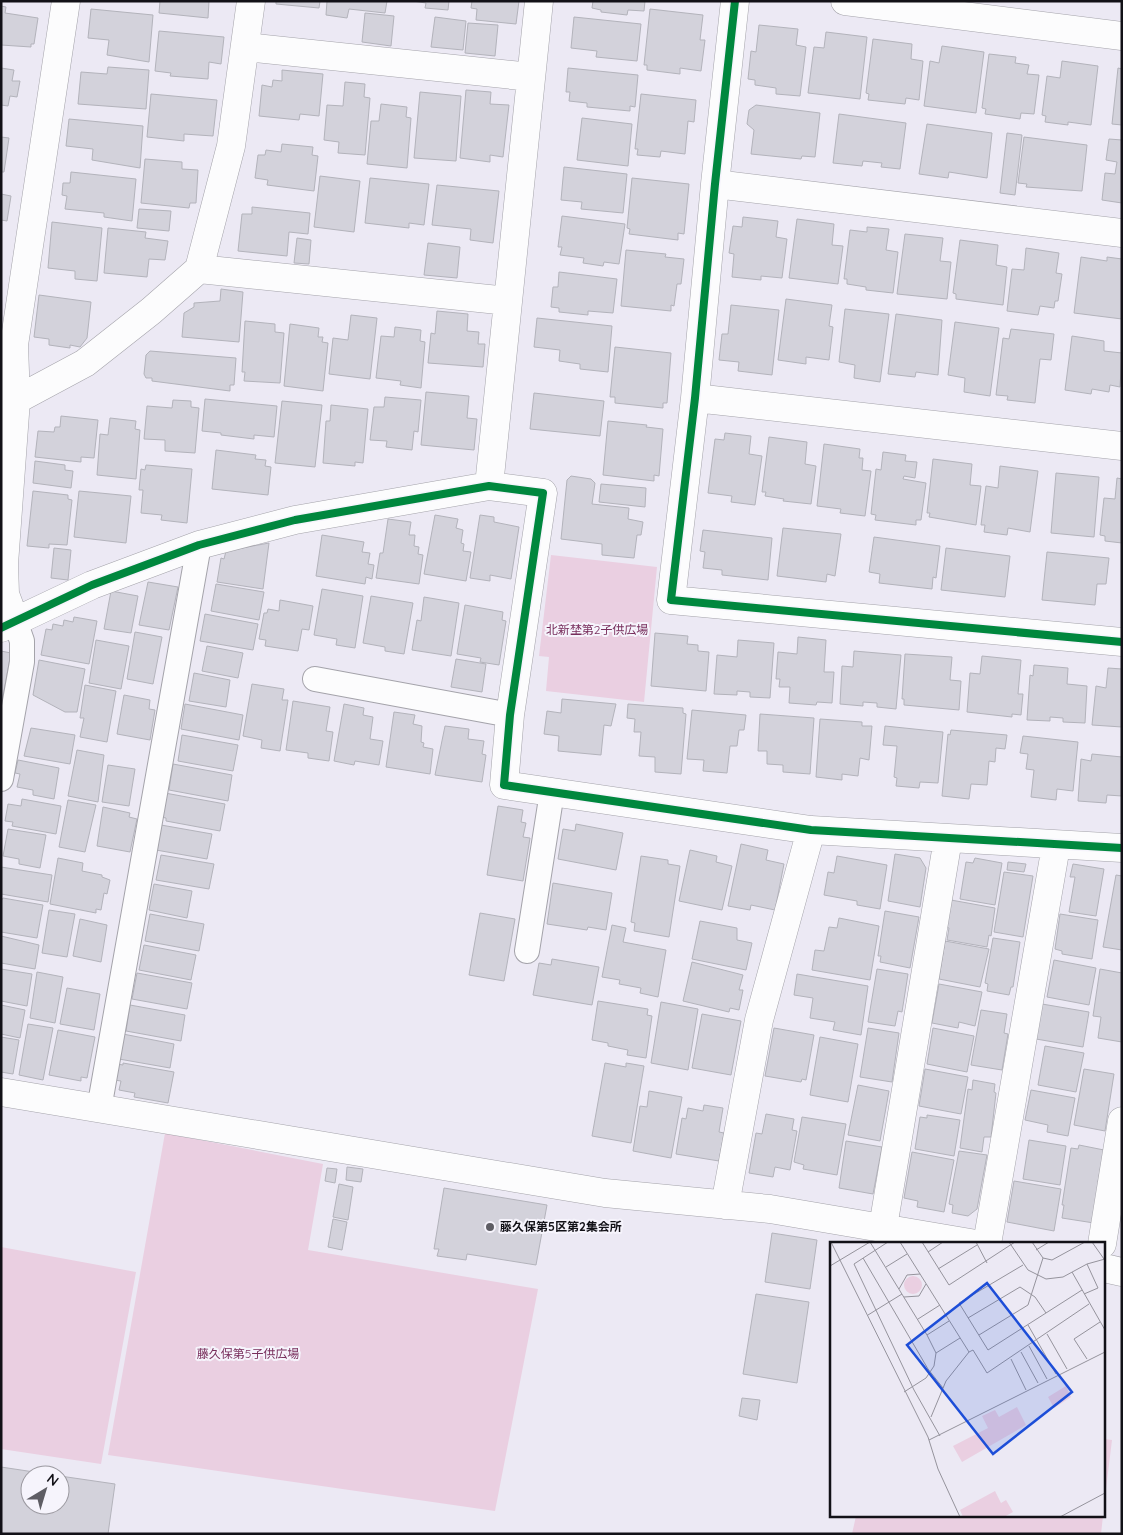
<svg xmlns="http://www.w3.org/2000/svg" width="1123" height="1535" viewBox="0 0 1123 1535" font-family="Quicksand,'Noto Sans JP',sans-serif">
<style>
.green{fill:#eacfe1}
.building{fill:#d3d2db;stroke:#b3b3bb}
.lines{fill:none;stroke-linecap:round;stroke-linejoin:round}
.lane-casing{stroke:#a4a3aa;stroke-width:26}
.street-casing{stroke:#a4a3aa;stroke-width:29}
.lane{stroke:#fcfcfd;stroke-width:24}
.street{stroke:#fcfcfd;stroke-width:28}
.cycleway-casing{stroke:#f6f4fc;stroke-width:11}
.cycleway{stroke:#00873e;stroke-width:8}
.poi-dot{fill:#5e5d64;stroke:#f6f4fc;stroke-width:2}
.labels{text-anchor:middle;stroke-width:4;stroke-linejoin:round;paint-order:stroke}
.park-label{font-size:12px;fill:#782e5c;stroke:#f6f4fc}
.poi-label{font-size:12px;font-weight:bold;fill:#121117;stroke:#f6f4fc;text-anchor:start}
.inset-road{fill:none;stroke:#95939c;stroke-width:1}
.view{fill:#1d4ed8;fill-opacity:0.15;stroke:#1d4ed8;stroke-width:2.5}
.inset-edge{fill:none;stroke:#121117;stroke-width:2.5}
</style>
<rect width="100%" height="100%" fill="#ece9f4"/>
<path class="green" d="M551 555 657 567 644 702 546 691 549 657 539 656Z
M165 1133 323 1164 308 1250 538 1289 495 1511 108 1455Z
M1 1247 136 1272 101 1464 1 1449Z
M1104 1439 1112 1440 1104 1505Z
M856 1516H1103L1101 1534H852Z"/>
<path class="building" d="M160 1H209L208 18 159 13Z
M276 1H320L319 8 276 4Z
M327 1H387L385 13 349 9 347 18 326 15Z
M413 1H449L448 10 425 8 426 3Z
M472 1H519L516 24 476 20 477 9 471 8Z
M593 1H645L644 11 628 10 627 15 601 12V10L592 8Z
M1 6 6 7 5 13 38 18 34 44H31V47L1 45Z
M91 9 153 15 149 62 107 55 109 40 88 38Z
M650 9 703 15 700 40H705L701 71 680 68V74L647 70V65H644Z
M365 13 394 16 391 46 362 42Z
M435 17 466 21 463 50 431 47Z
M574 17 641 24 637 61 596 57 597 51 571 48Z
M468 23 498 25 495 56 465 53Z
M759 25 798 29 796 45 806 47 800 96 776 94V88L755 85V80L748 79 751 51 756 52Z
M159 31 224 37 221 64 209 62 208 79 170 76 171 73 155 71Z
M826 32 867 37 860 99 808 93 814 47 824 48Z
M873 39 912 44 911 59 923 61 919 100 906 98 905 104 868 100 869 94 866 93Z
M942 46 984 52 976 113 924 106 930 61 939 63Z
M989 54 1016 57 1015 63 1029 65 1027 74 1039 75 1034 114 1021 113 1020 119 985 114 986 109 982 108Z
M1062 61 1098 66 1091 125 1068 122V125L1045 122 1046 116 1042 115 1047 76 1060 78Z
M108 67 149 70 146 109 78 104 81 72 107 74Z
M1 68 14 70 12 81H20L17 97 10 96 8 106 1 105Z
M568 68 638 75 635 107 630 106V111L587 107V103L569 101 570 92H566Z
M1118 68 1122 69V125L1112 124Z
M282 70 323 74 319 116 300 114 299 120 259 116 262 85 272 87 273 80 282 81Z
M345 82 365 84 364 97 370 98 365 155 338 153 339 142 324 140 327 105 343 106Z
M466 90 491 92 490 104 509 105 503 157 490 155V162L460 158Z
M420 92 461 96 456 161 414 158Z
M151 94 217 100 213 136 184 134V141L147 137Z
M641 94 696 100 694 122 688 121 685 154 661 151 660 157 637 155 638 149H635Z
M381 104 407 107 406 117 411 118 407 168 367 164 371 121H379Z
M756 105 820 113 815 157 802 156 801 159 751 154 754 130 747 124 749 110Z
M839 114 906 123 900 169 881 167 882 163 863 161 862 166 833 163Z
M582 118 632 124 628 166 577 160Z
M69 119 143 126 140 168 92 160 93 149 66 146Z
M927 124 992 133 987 178 949 172 948 178 919 174Z
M1007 133 1022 135 1015 195 1000 193Z
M1 137 9 138 4 172H1Z
M1024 137 1087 145 1082 191 1026 187 1027 184 1018 183Z
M1109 139 1122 140V203L1102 200 1105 173 1115 174 1117 162 1106 160Z
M282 144 313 147 312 155 318 156 314 191 267 185 268 180 255 178 258 155H265L266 150 281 152Z
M145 159 182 162V169L198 170 196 203H190L189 208 141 203Z
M564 167 627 174 623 213 581 209 582 202 561 200Z
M71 172 136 179 132 221 104 217V213L65 209 67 196 62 195 63 183H70Z
M320 176 360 181 354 232 314 227Z
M370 178 429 184 424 225 409 223V228L365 223Z
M632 178 689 184 684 234 678 233V240L629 234 630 229 627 228Z
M437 185 499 191 493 243 470 240 471 229 432 225Z
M1 194 11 196 7 221 1 220Z
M252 207 310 213 308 234 289 232 287 256 238 251 242 214H252Z
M139 209 171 211 169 231 137 228Z
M562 216 625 224 619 264 604 262 603 266 583 263 584 258 560 255 562 247H558Z
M743 217 778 221 776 237 787 239 782 278 761 276V280L732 277 734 254 729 253 733 226 742 227Z
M797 219 834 224 832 245 843 246 838 284 789 278Z
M52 222 102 228 97 281 75 279V271L48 268Z
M867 227 889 229 886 250 898 252 893 293 866 290V287L847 284V279H844L850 230 867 232Z
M108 228 146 232 145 238 168 241 165 260 149 259 147 277 104 273Z
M905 234 943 238 940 261 951 262 947 299 897 294Z
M297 238 311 240 309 264 294 263Z
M960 240 998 245 996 265 1007 267 1003 305 956 299V294L953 293Z
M428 243 460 247 457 278 424 275Z
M1026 248 1059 253 1056 273 1062 274 1058 301H1055L1054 308 1040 306 1038 315 1007 311 1012 269 1024 270Z
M626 250 666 254 665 257 684 259 681 284H677L674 306 671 305V311L621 306Z
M1081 257 1107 261V257L1122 259V319L1074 313Z
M559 272 617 279 613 313 588 311V315L559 312V308L551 307 553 287H558Z
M221 289 243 292 239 342 182 337 184 313 194 307V303L220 301Z
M39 295 91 302 87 338 80 347 70 345V348L49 345V339L34 337Z
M786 299 832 305 829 326 833 327 829 360 806 357V364L778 360Z
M731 305 779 310 772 375 738 371 739 362 719 360 722 334H728Z
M845 309 889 314 880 382 854 378 855 365 839 362Z
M437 311 468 314 467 331 479 332 478 344H485L483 367 428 363 431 333 435 334Z
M896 314 942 320 938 375 916 372 915 377 888 374Z
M351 315 377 318 370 379 329 374 333 338 348 340Z
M537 318 612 326 608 372 580 369V364L559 361 560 350 534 347Z
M245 321 275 324V332L284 333 280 383 244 381 245 372H242Z
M955 322 999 328 990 396 964 392 965 378 948 375Z
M290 324 319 328 318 337H323L322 342 328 343 323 391 284 386Z
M395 327 421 330 420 341 425 342 421 388 400 385 401 381 376 378 381 336 394 337Z
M1011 329 1054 334 1051 360 1040 359 1035 403 1007 400 1008 396 996 395 1003 338 1009 339Z
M1072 336 1104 341V351L1122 353 1120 387 1110 385 1109 392 1092 389 1091 394 1065 390Z
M615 347 671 353 667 403H663V408L615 403V397H610Z
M150 351 236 358 234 385H230V391L152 381V378H146L144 374 146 355Z
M426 392 469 396 467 418 477 419 474 450 421 445Z
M534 393 604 401 600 436 530 429Z
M385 397 421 400 418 432 414 431 412 450 386 447 387 441 370 440 374 407H384Z
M205 399 277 406 274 437 254 435V439L221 435V433L202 431Z
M173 400 191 401V407L199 408 195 453 165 451V440L144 439 147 406 172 408Z
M282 401 322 405 315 467 275 463Z
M331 405 368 409 363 463 355 462V466L323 463 326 421H330Z
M61 416 98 420 94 458 81 457V462L35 457 38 431 54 432 55 427H60Z
M110 418 136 421 135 429 140 430 136 479 97 475 100 434 108 435Z
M608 421 647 425 646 427 663 429 659 476 654 475V481L603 475Z
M725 433 751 436 749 454 762 456 755 505 731 502 732 496 708 493 715 439 724 440Z
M769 437 807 442 805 464 816 466 811 504 783 501 784 499 765 496 766 492H762Z
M824 444 860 449 859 458H863L862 470 871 471 865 516 840 513 841 509 817 506Z
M216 450 256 455 255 459 266 460 265 466 271 467 268 495 212 489Z
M883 452 906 455 905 461 917 462 915 478 904 476 903 479 926 483 921 520H916V525L875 520 876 515 871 514 876 469 881 470Z
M933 459 972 464 970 485 981 486 976 525 929 517 930 513H927Z
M35 461 65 465V470L73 471 71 488 33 483Z
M146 465 192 469 187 523 161 520 162 515 141 513 143 490H139L141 469 145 470Z
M1000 466 1038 471 1030 532 1008 528 1007 535 984 532 985 525H981L986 486 998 488Z
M1056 473 1099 477 1094 537 1051 533Z
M571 476 591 479 595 483 592 504 629 508 628 519 643 522 641 535H637L634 558 602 555V544L561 539 567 480Z
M1117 478 1122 479V543L1105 541V536L1100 535 1104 498 1115 499Z
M601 484 646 488 645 507 599 502Z
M33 491 68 495V499L72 500 67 545 49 544V548L27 546Z
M79 491 131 496 126 543 74 537Z
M435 515 458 519 456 528 463 530 461 543 464 544 463 551 471 552 466 581 424 574Z
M480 515 494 517V522L519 527 511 579 490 575V581L470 578Z
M388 519 411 522 409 535H415L414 546 419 547 418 554 423 555 419 584 376 578 380 553H383Z
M783 528 841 534 835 576 827 574 826 582 777 576Z
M703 530 772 538 768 580 722 575V570L703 568 705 552 700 551Z
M322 535 364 542 362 552 370 553 368 564 374 565 372 579 366 577 365 584 316 576Z
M874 537 940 546 936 578 933 577 932 589 879 583 880 574 869 572Z
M269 543 263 589 217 582 221 558 224 559 226 551Z
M54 548 71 550 68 580 51 578Z
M946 548 1010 556 1005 597 941 590Z
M1047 552 1109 558 1106 584H1097L1095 605 1042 600Z
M148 582 178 587 169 630 139 625Z
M216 584 264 592 259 620 211 611Z
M322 589 363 596 355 648 336 645 337 639 314 635Z
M111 591 138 596 131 633 104 629Z
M371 596 413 603 404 654 385 651V647L363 643Z
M424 597 459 603 451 656 412 650 417 620 421 621Z
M280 600 313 606 309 630 302 629 298 651 265 646 266 640 259 639 264 613H267L268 609 279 611Z
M465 605 503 612 502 620 506 621 499 665 480 662 481 658 457 654Z
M205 614 258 624 253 650 200 641Z
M74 617 97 621 89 664 41 655 46 629 52 630 53 624 63 626 64 620 73 622Z
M135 632 162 637 153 684 127 679Z
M655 633 688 636 687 644 698 645V651L709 652 706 691 651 686Z
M798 637 826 640 824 672H834L832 703 817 702 816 705 789 703 790 687H779L780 679H776L778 652 797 654Z
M96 640 129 646 121 689 89 683Z
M738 640 774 643 770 698 750 697V692L737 691V695L714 694 717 655 737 657Z
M207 646 243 653 238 678 202 671Z
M1 651 11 653 1 707Z
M854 651 901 655 896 709 877 707V703L863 702V706L840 704 842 666 853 667Z
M905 654 952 657 950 680 961 681 959 710 904 705V699H902Z
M982 656 1021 660 1018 694H1023L1021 715 1012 714V717L967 712 970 673 980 674Z
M456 659 486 664 482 692 451 687Z
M39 660 85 669 77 712H65L33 695Z
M1034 665 1068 668 1067 684 1087 686 1085 723 1063 722V718L1050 717V721L1027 720 1030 675 1033 676Z
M1108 668 1122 669V727L1092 725 1096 686 1106 688Z
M194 673 230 680 226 707 189 701Z
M252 684 284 689 282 700H288L280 751 261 748 262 740 243 736Z
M85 685 116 691 107 742 80 737 84 718H80Z
M124 695 150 700 149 709 155 710 150 740 117 734Z
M562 699 616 704 611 726 604 725 601 755 558 751 559 736 544 734 547 711 561 713Z
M293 701 330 707 326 731 333 732 329 761 308 758V753L286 750Z
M185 704 243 715 239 740 181 729Z
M344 704 364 708 363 715 373 717 370 739 383 741 379 765 355 761 354 765 334 761Z
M628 704 683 708V713L686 714 681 774 655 772V757L639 756 641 732H634L635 719 627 718Z
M692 710 746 715 744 730H739L737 746H730L727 773 703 771 704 760 687 759Z
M394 712 415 715 413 724 422 726 421 742 424 743 423 747 433 749 430 774 386 767Z
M760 714 814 718 810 774 783 772V765L767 764V751H758Z
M820 719 862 722V726H872L869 760 860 758 858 776 842 774V780L816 777Z
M445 726 469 729 468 739 484 741 482 754 486 755 482 782 435 775Z
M885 726 943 732 938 783 920 782 919 788 896 786 897 778 894 777 897 746 883 745Z
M31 728 75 735 70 764 24 756Z
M951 730 1007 735 1005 749 996 748 995 762 989 761 987 785 971 784 969 799 942 796 948 734 950 735Z
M182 735 238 745 233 771 178 761Z
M1023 736 1078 742 1073 791 1057 789 1056 800 1031 797 1034 770 1026 769 1028 754 1020 753Z
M77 750 104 755 98 802 68 796Z
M1092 754 1122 757V796L1107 795 1106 803 1078 801 1081 759 1091 761Z
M18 760 59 768 54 799 33 795V790L17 787 20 774 15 773Z
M173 764 232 775 228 801 169 790Z
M108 765 135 769 129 806 102 802Z
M165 793 225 804 220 831 166 821V818L161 817Z
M22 799 61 806 56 834 12 826 13 822 5 821 8 804 21 806Z
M68 800 96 805 85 852 59 847Z
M498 806 523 810 521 822 526 823 523 837 530 838 523 881 487 875Z
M103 807 130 813 129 817 137 819 130 852 97 846Z
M576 824 623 833 616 870 558 859 563 829 575 831Z
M161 825 212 834 207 859 156 850Z
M8 829 46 835 40 868 19 864V859L3 856Z
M741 844 768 850 766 860 784 864 775 910 751 905 750 910 728 906Z
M690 850 717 856 716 862 732 866 722 910 679 901Z
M895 854 920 858 926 868 920 907 888 901Z
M161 855 214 864 209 889 156 880Z
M641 856 668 860V864L680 866 669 937 634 931 635 923 631 922Z
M837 856 887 865 880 909 857 905V901L824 895 828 872 834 873Z
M58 858 83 863 82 871 102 875V877L110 880 107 894 104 893 101 910 96 909V913L50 904Z
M975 858 1002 863 995 905 960 899 966 862 973 863Z
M1008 862 1026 864 1024 872 1007 870Z
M1073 864 1104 869 1096 916 1069 912 1075 877H1070Z
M1 867 52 875 48 902 1 894Z
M1004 872 1033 876 1023 937 994 932Z
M1116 875 1122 876V950L1103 947Z
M553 883 612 893 606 930 588 927 587 930 547 924Z
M154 884 192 891 187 918 149 910Z
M3 898 43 905 37 938 1 932V901Z
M951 900 995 908 991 936 989 935 987 947 947 940 949 928 946 927Z
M49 910 75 914 67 957 42 953Z
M885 911 919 917 910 968 880 962 881 956H878Z
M480 913 515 919 504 981 469 975Z
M150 914 204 924 199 951 145 941Z
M1060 914 1098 920 1092 959 1062 954V951L1055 949Z
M839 918 879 926 870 980 812 970 815 950 824 951 829 927 837 928Z
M80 919 107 925 101 962 73 956Z
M700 921 737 928V940L752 943 746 970 692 959Z
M612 925 626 928 623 942 666 950 658 997 640 993 641 988 619 984 620 980 602 977Z
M1 936 39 945 35 969 1 963Z
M993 938 1020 942 1013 987H1011L1009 995 987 991 988 984 985 983Z
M945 941 989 949 980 987 939 979Z
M144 945 196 955 191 980 139 970Z
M552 959 599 967 592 1005 533 995 539 963 551 965Z
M1054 960 1096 968 1089 1005 1047 997Z
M692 962 743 975 739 990H743L739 1010 730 1008 729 1012 683 1001Z
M1 969 32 974 27 1006 1 1001Z
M877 969 908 974 902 1012 898 1011 895 1026 868 1022Z
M1100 969 1122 973V1042L1098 1038 1101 1017 1093 1016Z
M37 972 63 977 55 1023 30 1018Z
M137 973 192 983 187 1009 132 999Z
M797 974 868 986 861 1035 833 1030 835 1022 810 1018 813 998 794 995Z
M939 984 982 992 975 1026 959 1022 958 1028 932 1023Z
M67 988 100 994 94 1030 60 1024Z
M598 1001 648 1009 647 1015 652 1016 646 1058 627 1055 628 1050 608 1046V1043L592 1040Z
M661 1002 698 1009 688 1070 651 1063Z
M1042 1004 1089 1012 1083 1047 1036 1039Z
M1 1005 25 1010 20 1038 1 1034Z
M130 1005 185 1015 181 1041 126 1031Z
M981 1010 1007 1014 1004 1033 1008 1034 1002 1070 971 1065Z
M702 1014 741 1021 731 1075 692 1068Z
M28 1024 53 1028 43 1080 19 1075Z
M774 1028 814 1035 806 1080 802 1079 801 1082 765 1076Z
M868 1028 899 1033 892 1082 860 1077Z
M933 1028 974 1036 967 1072 927 1064Z
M58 1030 95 1037 87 1078 81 1077V1081L49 1075Z
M123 1034 174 1044 170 1068 119 1059Z
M1 1037 19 1040 13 1074 1 1072Z
M820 1037 858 1044 848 1102 810 1095Z
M1045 1046 1084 1053 1076 1092 1038 1085Z
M123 1063 174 1072 168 1103 134 1097 135 1093 119 1090 121 1081 114 1080 117 1064 123 1065Z
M605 1063 626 1067V1063L644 1066 631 1143 592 1136Z
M925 1069 968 1077 961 1114 919 1106Z
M1084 1069 1114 1074 1105 1131 1074 1125Z
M973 1080 995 1084 994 1092 996 1093 991 1137H984L982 1152 960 1148 968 1089 972 1090Z
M858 1085 889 1091 880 1141 848 1135Z
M1031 1090 1075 1098 1068 1136 1047 1132 1048 1125 1025 1120Z
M649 1091 682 1097 671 1158 633 1151 640 1106 647 1107Z
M704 1105 723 1108 719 1132 724 1133 719 1161 676 1154 682 1118 686 1119 688 1108 703 1111Z
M766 1114 794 1119 792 1130 797 1131 790 1170 775 1167 773 1177 749 1173 756 1133 762 1134Z
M927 1115 960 1120 954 1156 915 1149 920 1117 927 1118Z
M802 1117 846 1124 837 1175 803 1169 804 1165 794 1162Z
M1029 1140 1066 1146 1060 1185 1023 1179Z
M846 1141 882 1147 873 1194 839 1188Z
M1079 1145 1104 1150 1098 1182 1101 1183 1094 1223 1062 1218 1064 1205H1062L1071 1148 1078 1149Z
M959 1151 987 1155 977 1209 968 1216 952 1213 953 1205 949 1204Z
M912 1152 954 1160 944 1212 917 1207 918 1201 904 1198Z
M347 1167 363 1169 361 1182 346 1180Z
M327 1168 337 1169 335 1183 325 1181Z
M1014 1181 1061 1189 1054 1231 1007 1222Z
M339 1184 353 1187 348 1220 333 1217Z
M444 1188 547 1205 536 1265 467 1254 466 1260 437 1256 439 1249H434Z
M333 1219 347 1222 342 1250 328 1247Z
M772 1233 817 1240 810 1289 765 1282Z
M756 1294 809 1302 797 1383 743 1374Z
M742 1398 760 1400 757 1420 739 1416Z
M1 1467 54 1475H30V1505H60V1476L115 1484 108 1534H1Z"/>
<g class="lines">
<g class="lane-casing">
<path id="lane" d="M315 679 510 715
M1 779 22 662V641L15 621
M527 951 552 792
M99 1109 199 545"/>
</g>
<g class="street-casing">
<path id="street" d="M735 1 715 184 695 398 671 600 1122 642
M845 1 1122 36
M246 47 531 77
M715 184 1122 233
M199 269 508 301
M695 398 1122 446
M1 403 16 400 85 363 151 311 199 269 231 146 251 1
M489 486 539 1
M15 621 5 594 4 564 16 400 14 345 66 1
M1 628 92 585 199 545 295 520 489 486 543 493 510 715 504 785 811 830 1122 848
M1 1092 605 1193 770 1209 976 1244
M725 1205 759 1020 811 830
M883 1227 948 839
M987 1244 1056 846
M1102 1244 1122 1121
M1104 1268 1122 1272"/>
</g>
<use href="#lane" class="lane"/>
<use href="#street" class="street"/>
<g class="cycleway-casing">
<path id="cycleway" d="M735 1 715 184 695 398 671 600 1122 642
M1 628 92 585 199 545 295 520 489 486 543 493 510 715 504 785 811 830 1122 848"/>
</g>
<use href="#cycleway" class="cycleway"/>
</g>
<circle class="poi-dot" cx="490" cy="1227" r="5"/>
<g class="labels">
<g class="park-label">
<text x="597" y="634">北新埜第2子供広場</text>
<text x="248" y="1358">藤久保第5子供広場</text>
</g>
<g class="poi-label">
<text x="500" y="1231">藤久保第5区第2集会所</text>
</g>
</g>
<g transform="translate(830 1242)">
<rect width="275" height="275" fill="#ece9f4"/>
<path d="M74 43a9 9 0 1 1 18 0a9 9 0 1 1-18 0ZM236 144 241 155 224 166 218 155ZM187 165 196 183 132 220 123 204 158 186 152 174 165 168 169 175ZM165 249 171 261 176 258 183 270 174 275H133L130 268Z" fill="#eacfe1"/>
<path class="inset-road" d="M1 0 98 195 108 227 130 275M58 0 24 22 84 148 110 194M70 0 139 110M92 0 119 43 185 0M146 0 157 21M179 0 198 28 216 37 233 35 257 22 275 17M202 0 213 16 222 18 255 0M262 0 274 17M206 8 219 0M98 10 113 0M33 16 98 127 113 146M193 23 129 61 158 108 252 48M0 24 40 0 97 93 106 111 104 124 96 136 74 150M56 25 77 12M108 27 147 3M242 30 275 88M69 47 77 33 90 32M254 52 268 46 257 22M74 55 89 54 96 42M38 73 72 52M138 76 190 45 205 55 216 71M88 77 110 63M198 83 226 132M217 92 237 127M97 93 119 79M149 93 198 63 213 16M199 104 217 137M191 110 208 141M106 111 130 96M181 117 196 148M257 117 244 97 270 80M101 175 116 139 139 110 143 108 157 131 259 62M99 198 275 110M230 275 275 251"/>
<path class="view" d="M157 41 242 150 163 212 77 103Z"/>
<rect width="275" height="275" class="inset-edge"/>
</g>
<rect width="1123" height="1535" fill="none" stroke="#121117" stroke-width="5"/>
<g transform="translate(45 1490) rotate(38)"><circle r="24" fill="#f6f4fc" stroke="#9b99a0"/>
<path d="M0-4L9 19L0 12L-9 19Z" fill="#5e5d64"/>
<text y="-8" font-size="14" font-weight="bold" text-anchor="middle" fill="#121117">N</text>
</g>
</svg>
